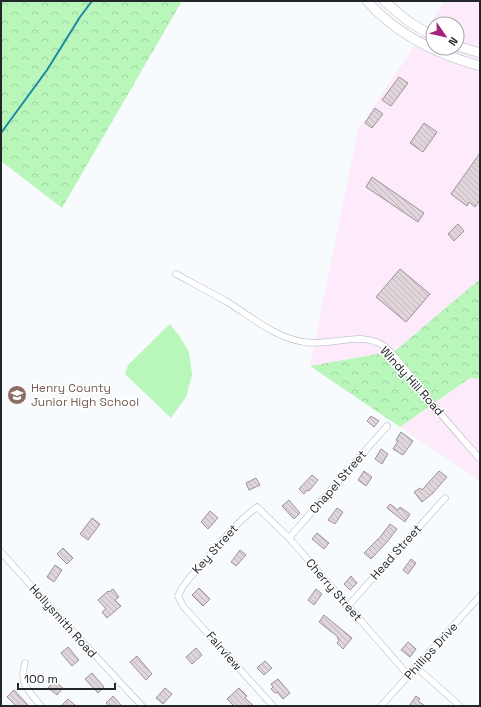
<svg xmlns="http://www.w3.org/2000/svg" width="481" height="707" viewBox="0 0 481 707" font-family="'Space Grotesk',sans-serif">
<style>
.commercial{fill:#fdeafb;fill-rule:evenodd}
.forest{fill:url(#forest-crowns)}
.pitch{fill:#b8f6b9}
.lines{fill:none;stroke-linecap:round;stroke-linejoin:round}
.stream{stroke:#1c88a4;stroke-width:2}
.building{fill:url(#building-back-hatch);stroke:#9c9297}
.street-casing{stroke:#abb4bb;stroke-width:7}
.secondary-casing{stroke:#abb4bb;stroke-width:10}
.street{stroke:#fff;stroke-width:6}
.secondary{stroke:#fff;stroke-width:9}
.labels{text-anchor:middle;stroke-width:3;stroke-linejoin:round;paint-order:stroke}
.street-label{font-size:12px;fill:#24272a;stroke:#fff}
.education-label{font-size:12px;fill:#785e54;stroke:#fff;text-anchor:start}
</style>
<defs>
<pattern id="forest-crowns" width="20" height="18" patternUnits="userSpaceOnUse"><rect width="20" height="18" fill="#b8f6b9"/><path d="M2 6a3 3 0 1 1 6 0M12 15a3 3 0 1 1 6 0" fill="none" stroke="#9ed39f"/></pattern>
<pattern id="building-back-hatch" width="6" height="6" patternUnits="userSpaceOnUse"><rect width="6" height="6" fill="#e0d5db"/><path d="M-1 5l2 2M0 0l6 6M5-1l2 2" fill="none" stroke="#c0b7bc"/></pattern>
</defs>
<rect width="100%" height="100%" fill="#f8fbfe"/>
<path class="commercial" d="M445 1H480V279L395 351 310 366 358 130ZM433 24H457V48H433Z
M470 378 480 379V481L400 427Z"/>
<path class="forest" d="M1 1H182L62 208 1 161Z
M480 279V379L470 378 400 427 310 366 395 351Z"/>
<path class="pitch" d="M170 324 180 337 189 352 192 375 186 397 171 418 125 374 128 365Z"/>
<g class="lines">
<path class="stream" d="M1 133 47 70 80 17 92 1"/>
</g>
<path class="building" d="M399 77 408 83 391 106 382 100Z
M375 108 383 114 372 128 365 123Z
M424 123 437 132 423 152 410 143Z
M480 153V200L475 207 469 202 467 206 451 194Z
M372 177 424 213 418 222 366 187Z
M458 224 464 231 454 241 448 234Z
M400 269 430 294 406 322 376 297Z
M371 416 379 421 374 427 367 421Z
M401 432 413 441 403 455 393 449 398 441 396 440Z
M381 449 388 454 382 464 375 459Z
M364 471 372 477 366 486 358 480Z
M439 471 447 477 433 493 422 502 414 492 420 488 422 490Z
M312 475 318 480 309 491 307 490 304 494 299 489Z
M256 478 260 485 249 490 246 483Z
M289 500 300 513 294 519 282 506Z
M390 504 398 510 400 507 410 514 405 522 387 508Z
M337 508 343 512 335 524 328 520Z
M210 511 218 518 208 529 201 522Z
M92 518 100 524 88 540 80 534Z
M390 524 397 529 387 542 371 559 364 553 378 539V540Z
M317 533 329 543 324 549 312 539Z
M63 548 73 558 67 564 57 554Z
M240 550 246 555 236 566 231 562Z
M411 559 416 563 408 574 403 570Z
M55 565 62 570 54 582 47 577Z
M351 576 357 583 350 590 344 584Z
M199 588 210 599 203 606 192 595Z
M113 589 119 597 115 600 121 606 107 618 102 612 106 609 98 600 108 591 109 592Z
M316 589 322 594 314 605 308 600Z
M324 615 352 638 343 649 337 643 339 640 337 638 338 637 319 622Z
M408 642 416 649 410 657 401 650Z
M68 647 79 660 72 666 61 653Z
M196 648 202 655 192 664 186 657Z
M137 656 152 674 146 680 130 662Z
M265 661 272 668 264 675 257 668Z
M92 673 104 687 98 693 85 679Z
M278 679 290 693 283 699 277 692 275 693 271 689 273 687 271 684Z
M54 681 63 688 57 695 48 688Z
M165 688 172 694 163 704 156 698Z
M239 688 247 696 245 698 254 706H234L227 699Z
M14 690 29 706H16L7 697Z
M113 696 122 706H109L106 703Z
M416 696 420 699 418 701 425 706H409Z
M68 699 76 706H61Z"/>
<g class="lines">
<g class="street-casing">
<path id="street" d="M176 274C194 284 212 293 229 303 253 318 276 338 304 342 330 347 360 330 384 346 397 356 411 377 421 390 440 414 460 436 480 459
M289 538 387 426
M1 552 53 610 142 706
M347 607 445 498
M25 663C19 684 28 690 41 706
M416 667 460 706
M273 706 183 606 178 596C184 582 195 572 205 561 221 542 237 522 257 507L289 538 409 676
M381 706 480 596"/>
</g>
<g class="secondary-casing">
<path id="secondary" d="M367 1C397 35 436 54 480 66
M384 1 409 22 433 36
M457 46 480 53"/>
</g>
<use href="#street" class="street"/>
<use href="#secondary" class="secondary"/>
</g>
<defs>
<g id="school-disc" transform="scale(1)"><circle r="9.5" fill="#8d6e63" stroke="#fff"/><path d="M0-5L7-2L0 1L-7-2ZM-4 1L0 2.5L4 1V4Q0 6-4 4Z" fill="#fff"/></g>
</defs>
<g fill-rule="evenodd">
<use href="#school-disc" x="17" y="395"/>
</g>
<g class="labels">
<g class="street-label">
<text transform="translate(412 381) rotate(48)" y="4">Windy Hill Road</text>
<text transform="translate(338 482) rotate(-49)" y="4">Chapel Street</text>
<text transform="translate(215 549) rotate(-48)" y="4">Key Street</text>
<text transform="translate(396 552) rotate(-48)" y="4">Head Street</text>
<text transform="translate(334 590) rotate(49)" y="4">Cherry Street</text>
<text transform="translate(63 621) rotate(48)" y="4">Hollysmith Road</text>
<text transform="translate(224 651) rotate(49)" y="4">Fairview</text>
<text transform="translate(431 651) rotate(-48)" y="4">Phillips Drive</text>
</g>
<g class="education-label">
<text x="31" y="392">Henry County<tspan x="31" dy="14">Junior High School</tspan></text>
</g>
</g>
<rect width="481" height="707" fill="none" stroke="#24272a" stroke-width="4"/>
<g transform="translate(445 36) rotate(124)"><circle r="19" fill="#ffffff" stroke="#a7a9aa"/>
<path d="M0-3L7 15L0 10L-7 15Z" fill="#a32577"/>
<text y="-6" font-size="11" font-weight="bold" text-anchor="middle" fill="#24272a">N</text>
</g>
<path d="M18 683v6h97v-6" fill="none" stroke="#24272a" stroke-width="2"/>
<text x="24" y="683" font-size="12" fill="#24272a" stroke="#ffffff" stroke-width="3" paint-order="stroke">100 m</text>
</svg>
